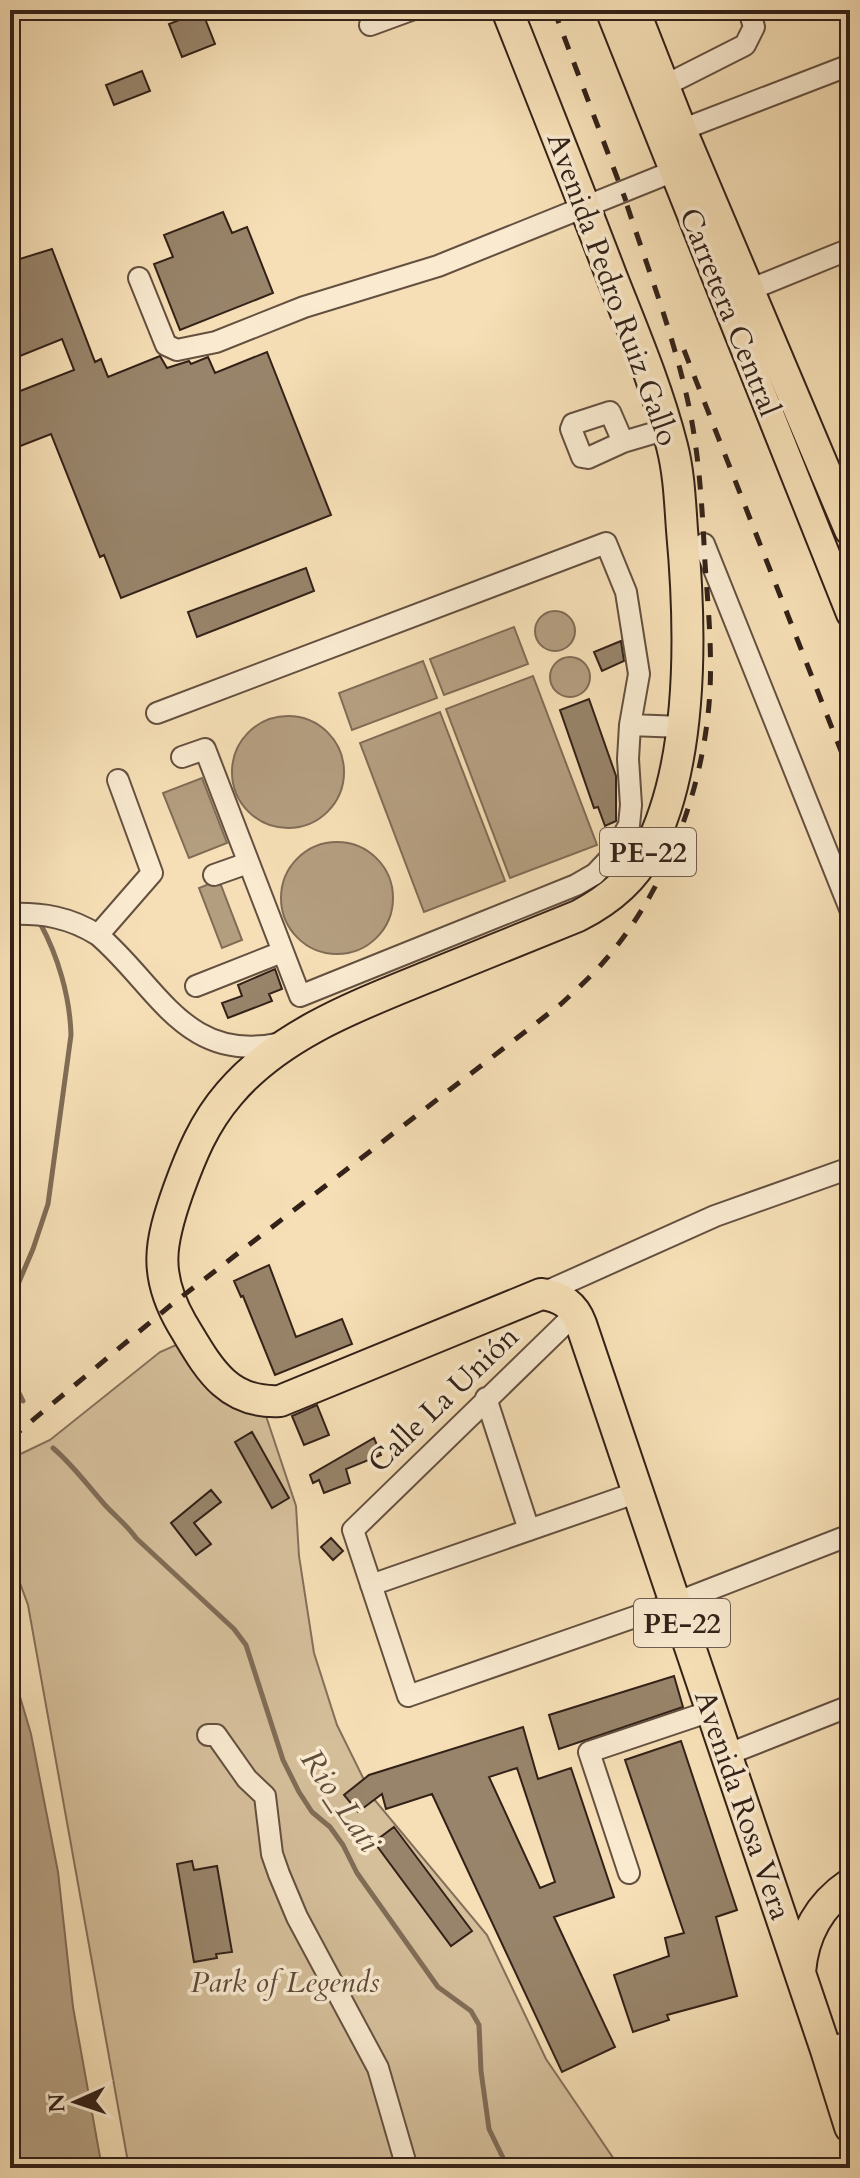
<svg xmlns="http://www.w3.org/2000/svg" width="860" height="2178" viewBox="0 0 860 2178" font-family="Cardo,serif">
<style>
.green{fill:#d5bf9b;stroke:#84705a;stroke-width:2}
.water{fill:#b49e80;stroke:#806c56;stroke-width:2}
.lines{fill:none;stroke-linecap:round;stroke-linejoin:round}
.stream{stroke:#806c56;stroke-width:5}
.building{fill:#98846a;stroke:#332118;stroke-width:2;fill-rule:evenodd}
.minor-casing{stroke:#645040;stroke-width:24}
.major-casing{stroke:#332118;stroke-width:30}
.highway-casing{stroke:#332118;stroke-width:34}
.minor{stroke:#f9ead0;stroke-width:20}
.major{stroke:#f6dfb6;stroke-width:26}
.highway{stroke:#f6dfb6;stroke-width:30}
.rail{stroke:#332118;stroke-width:5;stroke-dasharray:14 14;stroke-linecap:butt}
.labels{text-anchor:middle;stroke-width:7;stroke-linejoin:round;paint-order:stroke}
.shield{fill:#f9ead0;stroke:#6e5d4f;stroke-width:2}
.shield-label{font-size:28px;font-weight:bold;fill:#332118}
.street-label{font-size:30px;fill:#332118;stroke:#f9ead0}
.park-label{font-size:30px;font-style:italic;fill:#5c4839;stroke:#f9ead0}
.water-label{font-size:32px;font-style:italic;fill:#604d3c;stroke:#f9ead0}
</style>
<rect width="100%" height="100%" fill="#f6dfb6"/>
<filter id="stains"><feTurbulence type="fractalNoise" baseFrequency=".0025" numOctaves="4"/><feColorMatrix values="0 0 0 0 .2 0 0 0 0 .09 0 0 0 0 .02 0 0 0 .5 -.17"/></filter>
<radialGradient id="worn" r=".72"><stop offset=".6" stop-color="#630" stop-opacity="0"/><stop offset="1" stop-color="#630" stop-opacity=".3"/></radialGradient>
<path class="green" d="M183 1342 264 1410 296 1506 299 1556 314 1653 337 1725 373 1798 487 1935 546 2059 620 2168H129L28 1605 10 1556V1459L50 1440 160 1352Z"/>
<path class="water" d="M535 631a20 20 0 1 1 40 0a20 20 0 1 1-40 0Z
M514 627 528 664 444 695 430 659Z
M550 677a20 20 0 1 1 40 0a20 20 0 1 1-40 0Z
M423 661 437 698 352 730 339 693Z
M533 676 597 845 510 878 446 709Z
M440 712 505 881 424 912 360 743Z
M232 772a56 56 0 1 1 112 0a56 56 0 1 1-112 0Z
M202 778 227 843 189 858 163 793Z
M281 898a56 56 0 1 1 112 0a56 56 0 1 1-112 0Z
M219 880 242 940 222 948 199 888Z
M10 1001 19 1095 17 1138 10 1167Z
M10 1663 31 1734 58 1872 73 2007 102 2168H10Z"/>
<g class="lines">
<path class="stream" d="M10 823 14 834
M10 1303 33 1249 48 1204 71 1035C70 997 58 956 40 923
M10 1375 23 1401
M53 1448C73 1465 88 1486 105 1505 116 1517 127 1525 136 1538L234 1629 246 1645 283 1760 299 1792 312 1812 330 1827 343 1845 357 1873 438 1987 471 2011 479 2025 481 2071 489 2129 508 2168"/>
</g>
<path class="building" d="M202 11 215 44 182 57 169 24Z
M142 71 150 91 114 105 106 85Z
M223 212 232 233 247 227 273 293 180 330 154 264 173 257 164 235Z
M52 249 95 362 101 359 108 377 160 356 167 368 189 361 191 364 208 357 215 373 267 352 331 515 121 598 104 555 100 557 51 434 10 450V395L74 370 62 339 10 360V262Z
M306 568 314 591 197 637 188 612Z
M621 641 624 661 602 671 594 652Z
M589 699 616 776V821L605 826 598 807 594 808 560 710Z
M275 969 282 989 269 994 272 1001 228 1018 222 1003 242 996 238 985Z
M269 1265 296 1337 342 1319 352 1344 275 1375 243 1296 241 1297 234 1281Z
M317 1405 329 1435 304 1445 292 1416Z
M252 1432 289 1498 272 1508 235 1442Z
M374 1438 381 1455 346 1469 350 1483 324 1493 319 1480 313 1483 310 1475Z
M211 1490 221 1502 194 1523 211 1544 196 1555 171 1523Z
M331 1538 343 1551 333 1560 321 1547Z
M674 1676 683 1707 559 1749 549 1715Z
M523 1727 538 1779 571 1768 614 1897 554 1917 615 2047 562 2072 432 1794 386 1809 382 1794 358 1812 344 1795 369 1775ZM517 1768 555 1882 540 1888 489 1777Z
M681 1741 737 1910 716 1917 737 1996 667 2015 669 2020 633 2032 614 1975 669 1956 665 1938 684 1933 625 1760Z
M394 1827 472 1931 451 1946 374 1842Z
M192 1861 194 1870 217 1866 232 1952 216 1954 217 1958 194 1962 177 1864Z"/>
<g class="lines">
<g class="minor-casing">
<path id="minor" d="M370 25 411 10
M664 86 745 45 754 27 749 10
M681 130 850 65
M139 278 166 345 177 350 216 342 304 307 438 266 674 171
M749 290 850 249
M623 442 610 412 573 424 571 429 582 457 588 458 623 442 667 429
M685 557 704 544 850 909
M157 713 606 543 626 592 639 674 630 725 628 759 631 805 629 825 612 856 595 874 576 885 300 996 205 749 182 757
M630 725 682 727
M214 875 248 863
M10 914C43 913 69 917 98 935 158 986 185 1065 282 1043
M98 935 152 873 118 780
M196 986 282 952
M541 1294 715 1216 850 1168
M576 1313 353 1530 408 1696 675 1603 850 1535
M486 1398 529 1530
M371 1585 638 1492
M208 1735H216L247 1779 265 1796 272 1854 279 1874 297 1917 378 2068 407 2168
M726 1755 850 1706
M629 1873 589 1752 711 1711
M826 2050 850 2041"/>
</g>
<g class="major-casing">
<path id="major" d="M609 10 850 614"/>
</g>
<g class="highway-casing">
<path id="highway" d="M507 10C542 98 577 186 611 275 633 331 657 387 672 446 679 473 680 502 682 530 691 627 694 763 648 851 633 881 607 901 578 916 531 935 484 954 437 973 364 1003 281 1032 229 1094 204 1123 191 1155 178 1191 160 1242 153 1274 182 1324 207 1365 225 1404 280 1401L541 1294C561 1296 574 1305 581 1324L826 2050 850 2127
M634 10 681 130 850 530
M800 1972C803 1935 819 1905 850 1884"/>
</g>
<use href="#minor" class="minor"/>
<use href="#major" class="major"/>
<use href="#highway" class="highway"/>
<path class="rail" d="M554 10 626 201
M684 350 850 774
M10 1439 171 1305 561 1004C574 992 588 979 600 966 666 893 705 787 710 690 712 648 708 605 705 563 702 504 699 446 685 389 669 322 644 258 623 193"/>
</g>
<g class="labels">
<g class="shield">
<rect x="600" y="828" width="96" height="48" rx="6"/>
<rect x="634" y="1599" width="96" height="48" rx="6"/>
</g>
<g class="shield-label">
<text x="648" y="862">PE-22</text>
<text x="682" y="1633">PE-22</text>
</g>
<g class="street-label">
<text transform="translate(613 289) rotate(70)" y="10">Avenida Pedro Ruiz Gallo</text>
<text transform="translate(730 312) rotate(68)" y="10">Carretera Central</text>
<text transform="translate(443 1399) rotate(-44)" y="10">Calle La Unión</text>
<text transform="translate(743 1805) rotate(71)" y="10">Avenida Rosa Vera</text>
</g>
<g class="park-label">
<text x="285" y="1992">Park of Legends</text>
</g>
<g class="water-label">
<text transform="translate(341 1800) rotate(56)" y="11">Rio_Lati</text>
</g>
</g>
<rect width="860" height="2178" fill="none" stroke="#f6dfb6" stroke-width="40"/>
<rect x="12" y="12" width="836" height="2154" fill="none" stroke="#332118" stroke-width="4"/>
<rect x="20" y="20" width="820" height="2138" fill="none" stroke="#332118" stroke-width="2"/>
<g transform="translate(76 2102) rotate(267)" stroke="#f9ead0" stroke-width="6" paint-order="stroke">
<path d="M0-6L14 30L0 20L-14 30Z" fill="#332118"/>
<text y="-12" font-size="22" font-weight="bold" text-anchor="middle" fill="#332118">N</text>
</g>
<rect width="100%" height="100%" filter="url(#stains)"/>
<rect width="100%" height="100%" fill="url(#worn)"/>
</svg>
